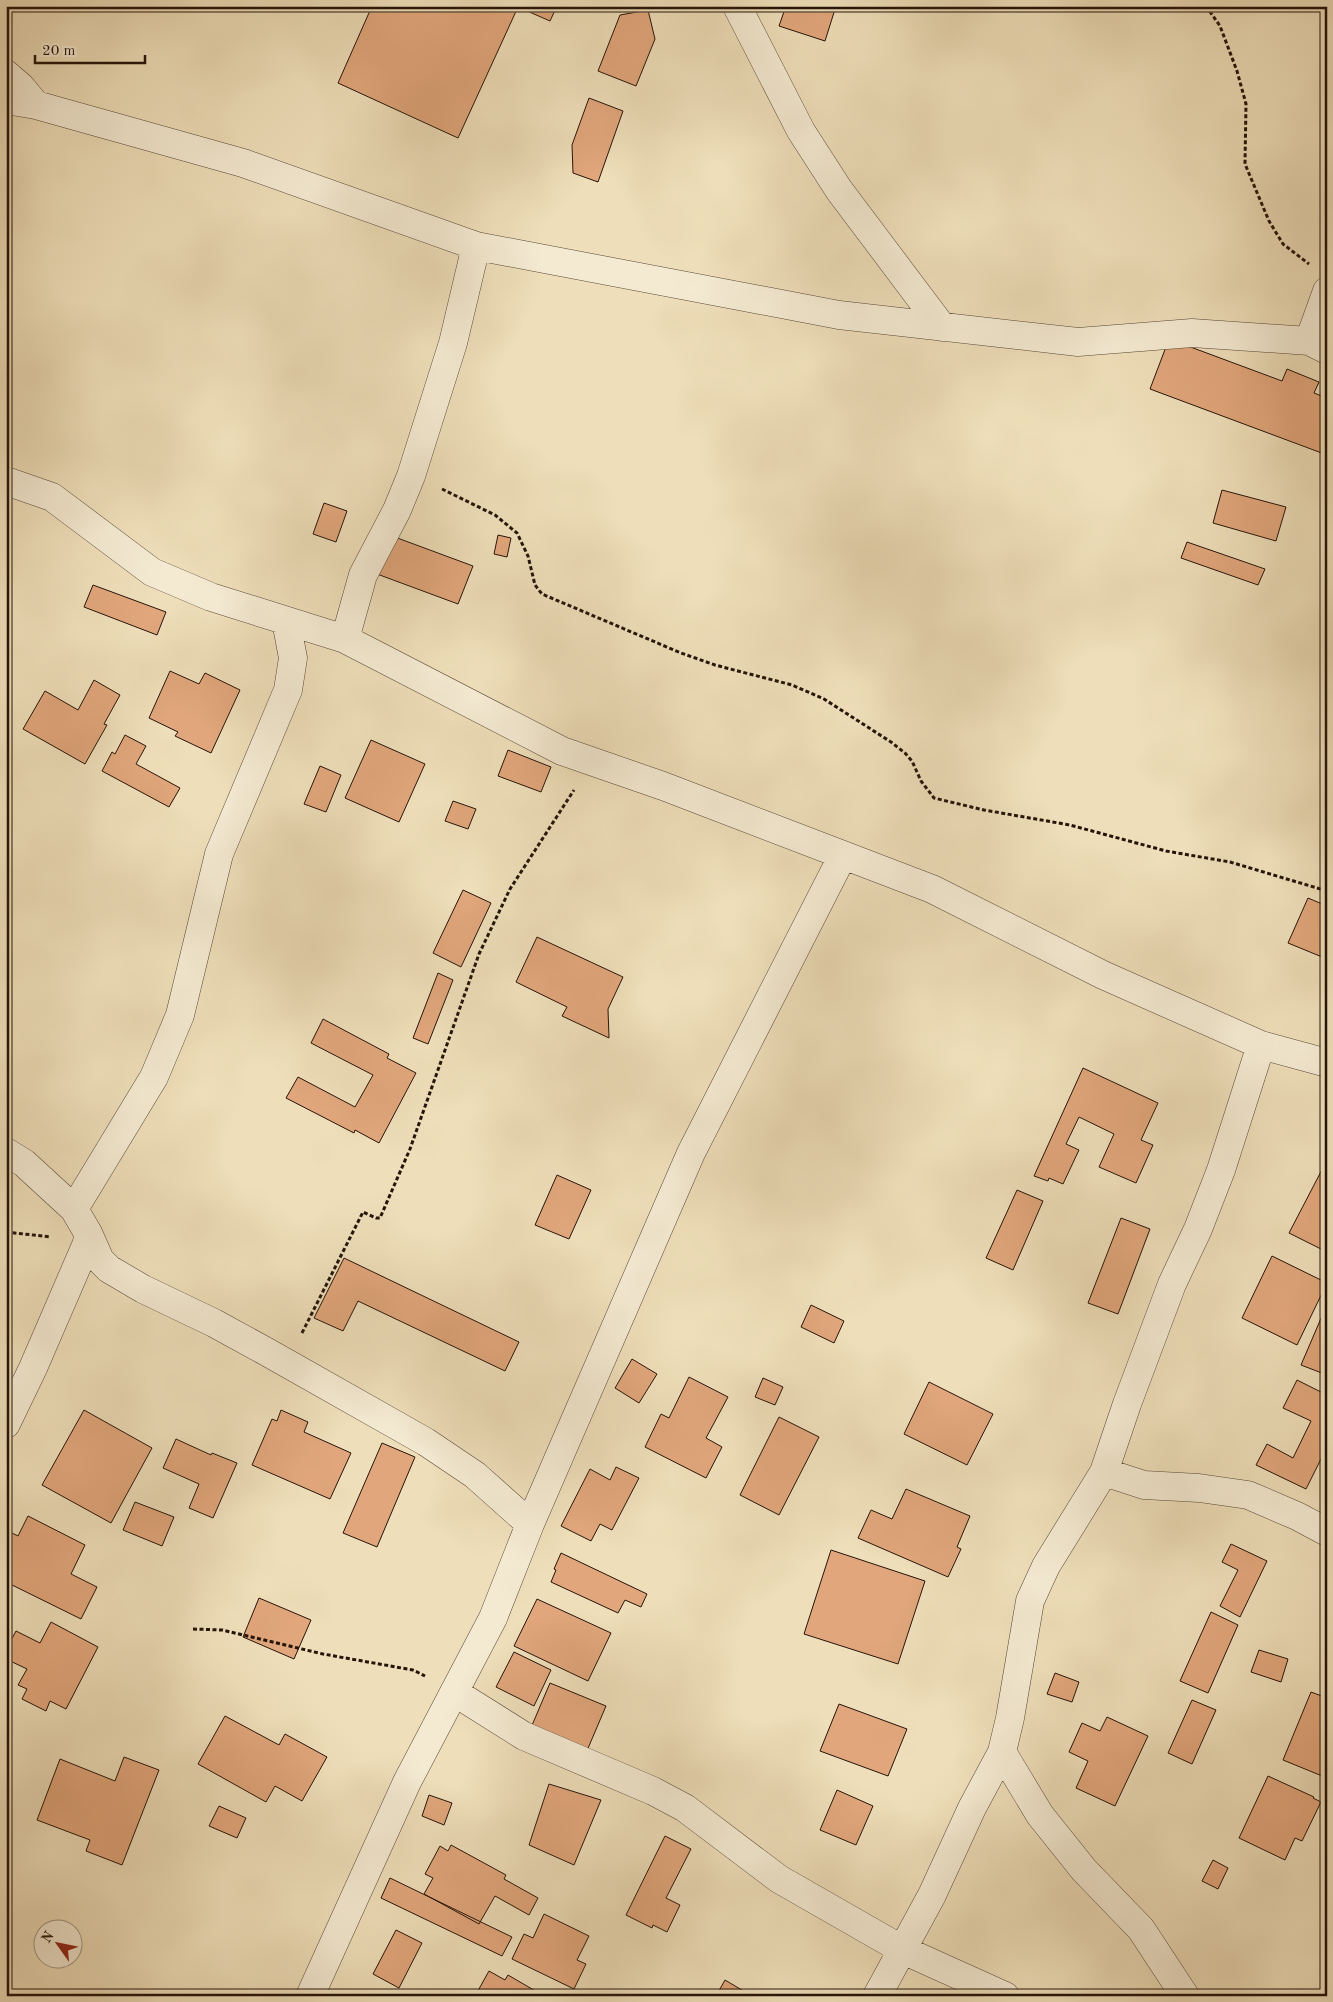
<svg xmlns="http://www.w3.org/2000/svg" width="1333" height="2002" viewBox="0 0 1333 2002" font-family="'Old Standard TT',serif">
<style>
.building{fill:#e1a67b;stroke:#25140a}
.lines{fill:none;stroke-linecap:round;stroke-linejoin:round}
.minor-casing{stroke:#574636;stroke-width:29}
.path{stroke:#25140a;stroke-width:3;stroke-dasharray:4 2.5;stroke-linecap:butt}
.minor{stroke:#f4ead2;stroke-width:28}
</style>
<rect width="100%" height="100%" fill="#eedeb9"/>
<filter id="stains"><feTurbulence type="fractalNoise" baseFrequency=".004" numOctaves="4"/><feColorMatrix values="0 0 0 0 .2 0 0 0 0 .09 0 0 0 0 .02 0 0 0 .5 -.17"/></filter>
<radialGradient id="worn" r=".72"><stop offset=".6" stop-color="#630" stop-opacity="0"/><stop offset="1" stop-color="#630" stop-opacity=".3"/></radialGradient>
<path class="building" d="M372 6H557L550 21 518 7 458 138 338 83Z
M786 6H836L825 41 779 26Z
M648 10 655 39 636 86 598 71 620 15Z
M589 98 623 111 598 182 573 173 572 145Z
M1169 339 1282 381 1287 369 1319 382 1314 393 1327 398V455L1150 389Z
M1222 490 1286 507 1276 541 1213 523Z
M324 503 347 511 336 542 313 534Z
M498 535 511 538 507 557 494 554Z
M392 536 473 566 458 604 377 574Z
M1187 542 1265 569 1258 585 1181 558Z
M93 585 166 612 157 635 84 607Z
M170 671 199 684 205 673 240 690 211 753 175 736 178 732 149 718Z
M94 680 120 695 104 724 107 725 85 764 23 729 45 691 78 710Z
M125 735 146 746 136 764 180 788 169 807 102 771 112 752 115 754Z
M371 740 425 764 399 822 345 798Z
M508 750 551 767 541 792 498 776Z
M320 766 341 775 326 812 304 804Z
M453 801 476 809 468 829 445 821Z
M463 890 491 903 461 967 433 953Z
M1308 898 1327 906V959L1288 943Z
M537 937 623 977 608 1009 609 1038 562 1016 567 1007 516 982Z
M438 973 453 980 428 1044 413 1038Z
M323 1019 389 1054 387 1058 416 1073 379 1143 355 1130 354 1133 286 1098 298 1077 355 1107 373 1075 311 1043Z
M1083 1068 1158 1103 1141 1140 1153 1145 1136 1183 1099 1167 1114 1134 1079 1117 1066 1144 1079 1150 1063 1184 1049 1178 1048 1181 1034 1176Z
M1326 1162H1327V1252L1289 1233Z
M557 1175 591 1190 569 1239 535 1225Z
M1017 1190 1043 1201 1013 1270 986 1258Z
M1121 1218 1150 1229 1118 1314 1088 1303Z
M1272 1256 1327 1283 1297 1345 1242 1318Z
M344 1258 519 1342 505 1371 358 1301 343 1331 314 1318Z
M811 1305 844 1321 834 1343 801 1327Z
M1322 1316 1327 1318V1375L1301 1365Z
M632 1359 657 1374 639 1403 615 1388Z
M689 1377 728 1397 706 1438 722 1447 706 1478 645 1447 661 1414 669 1418Z
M763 1378 783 1387 775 1405 755 1397Z
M1297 1380 1327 1395V1447L1306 1489 1256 1465 1267 1444 1293 1458 1311 1421 1283 1408Z
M929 1382 993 1414 967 1465 904 1434Z
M84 1410 152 1448 111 1523 42 1485Z
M281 1410 308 1422 304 1432 351 1453 330 1499 252 1465 272 1419 277 1421Z
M779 1417 819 1437 779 1515 740 1495Z
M176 1439 211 1455 212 1453 237 1463 213 1518 189 1508 199 1484 163 1468Z
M382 1443 415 1457 377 1547 343 1533Z
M616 1467 639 1478 612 1530 600 1524 591 1541 561 1526 590 1469 610 1480Z
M906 1489 970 1516 957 1547 961 1549 948 1577 858 1538 871 1510 892 1519Z
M135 1502 174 1517 162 1546 123 1530Z
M28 1516 85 1545 71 1574 97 1587 81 1619 6 1582V1544L12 1533 18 1536Z
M1231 1544 1267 1561 1240 1617 1220 1606 1238 1570 1222 1562Z
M831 1550 925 1581 898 1664 804 1634Z
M561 1553 647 1594 641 1607 625 1600 618 1613 551 1582 556 1570 554 1569Z
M259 1598 311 1620 294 1659 243 1637Z
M537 1599 611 1633 588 1681 514 1646Z
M1211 1612 1238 1625 1208 1693 1180 1681Z
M51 1622 98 1647 66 1709 50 1701 46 1711 22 1699 27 1689 18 1685 27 1669 6 1659V1650L16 1631 40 1643Z
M1259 1650 1288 1659 1281 1682 1251 1672Z
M514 1652 551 1670 534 1706 496 1687Z
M1055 1673 1079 1682 1072 1702 1047 1694Z
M550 1683 606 1706 586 1753 530 1730Z
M1311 1692 1327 1698V1778L1283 1760Z
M1192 1700 1216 1710 1192 1764 1168 1753Z
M839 1704 907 1729 888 1776 820 1751Z
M225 1716 279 1745 285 1734 327 1757 302 1801 275 1786 266 1802 198 1764Z
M1107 1717 1148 1736 1115 1806 1076 1788 1088 1761 1069 1752 1082 1723 1100 1731Z
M124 1757 159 1770 122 1865 86 1851 90 1840 37 1820 60 1759 115 1781Z
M1268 1776 1314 1797 1313 1798 1321 1802 1302 1841 1295 1838 1285 1860 1239 1838Z
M549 1784 601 1800 574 1865 529 1845Z
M837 1790 873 1806 856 1845 820 1830Z
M429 1795 452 1803 444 1825 422 1816Z
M219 1806 246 1818 237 1838 209 1826Z
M665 1836 691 1849 666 1898 680 1905 667 1932 653 1925 652 1928 626 1915Z
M451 1845 506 1875 504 1879 538 1898 529 1915 495 1896 479 1924 424 1894 433 1878 425 1874 440 1846 448 1851Z
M1213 1860 1228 1868 1218 1889 1202 1881Z
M390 1878 512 1937 502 1956 381 1898Z
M544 1914 589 1936 577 1960 586 1964 574 1989 512 1959 524 1934 533 1938Z
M396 1930 422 1943 399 1988 373 1974Z
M489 1971 505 1980 508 1975 544 1996H475Z
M725 1980 752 1996H716Z"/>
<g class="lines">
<g class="minor-casing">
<path id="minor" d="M737 6 801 131 839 190 942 327
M6 74 21 87 36 105
M6 100 36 105 243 163 476 246 839 315 1078 342 1192 333 1309 341 1327 350
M1309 341 1327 291
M6 481 52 497 152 572 211 597 345 639 562 751 663 786 932 889 1103 975 1261 1045 1327 1063
M345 639 363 575 397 510 411 476 453 343 476 246
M6 1152 24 1163 74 1209 88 1233 100 1260 109 1269 143 1289 214 1323 267 1352 426 1442 475 1475 530 1524 493 1618 407 1782 310 1996
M74 1209 154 1077 180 1015 219 854 288 690 293 658 286 621
M6 1424 33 1368 87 1243 88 1233
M1104 1472 1144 1485 1199 1488 1248 1495 1297 1516 1327 1532
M530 1524 691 1153 843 855
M454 1692 524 1736 653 1791 685 1808 779 1879 903 1950 1005 1996
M1002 1752 1040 1815 1084 1870 1141 1929 1185 1996
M877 1996 932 1895 972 1808 1002 1752 1010 1718 1030 1601 1046 1566 1104 1472 1127 1404 1172 1284 1198 1229 1221 1170 1261 1045"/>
</g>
<path class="path" d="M1206 6 1220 26 1237 71 1246 104 1245 164 1269 221 1283 244 1309 264
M442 489 495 515 517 533 528 556 535 585 542 594 681 653 715 665 792 685 824 699 891 742 905 753 912 761 921 781 934 798 984 810 1070 825 1166 851 1230 862 1327 891
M6 1232 51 1237
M302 1333 363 1212 376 1218H380L410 1149 479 954 510 889 574 790
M193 1629 222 1630 323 1654 413 1670 425 1676"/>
<use href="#minor" class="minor"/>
</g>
<rect width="1333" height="2002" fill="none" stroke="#eedeb9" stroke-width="25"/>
<rect x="8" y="8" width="1318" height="1987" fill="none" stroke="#25140a" stroke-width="2.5"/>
<rect x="12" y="12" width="1308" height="1977" fill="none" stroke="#25140a"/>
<g transform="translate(58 1944) rotate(303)"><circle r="24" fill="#f4ead2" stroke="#a19482"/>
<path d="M0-4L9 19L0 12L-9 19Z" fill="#8f2418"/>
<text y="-8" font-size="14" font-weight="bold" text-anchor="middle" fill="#25140a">N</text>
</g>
<path d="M35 55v8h110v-8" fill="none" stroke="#25140a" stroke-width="2.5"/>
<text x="42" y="55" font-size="15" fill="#25140a" stroke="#f4ead2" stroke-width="4" paint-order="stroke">20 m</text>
<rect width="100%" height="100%" filter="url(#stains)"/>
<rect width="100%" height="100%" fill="url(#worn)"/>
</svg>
